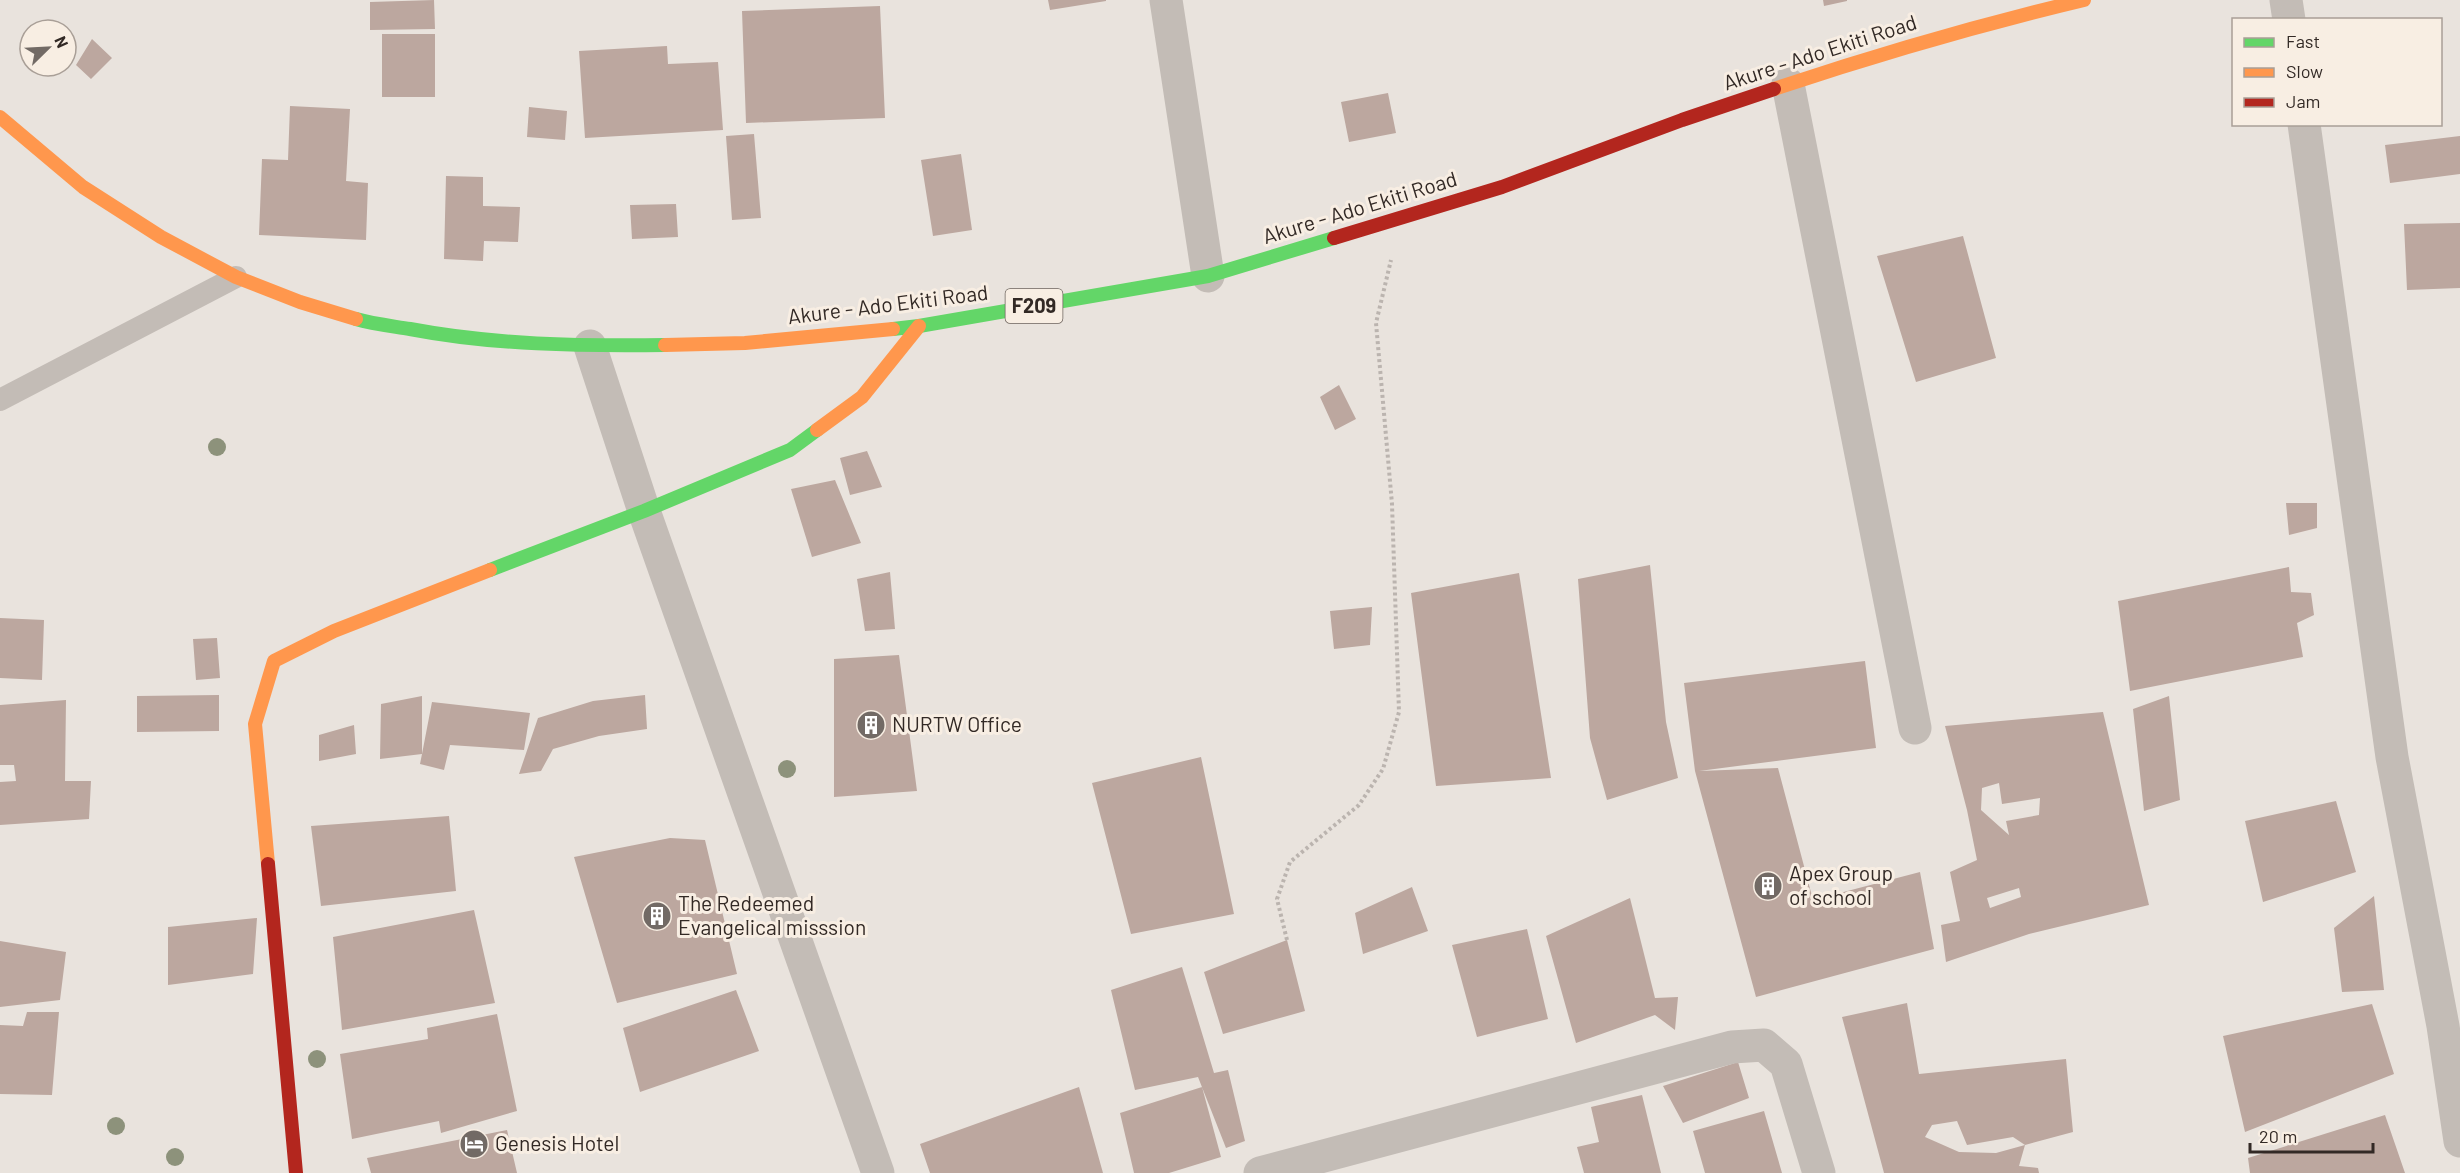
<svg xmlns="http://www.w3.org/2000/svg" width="2460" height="1173" viewBox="0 0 2460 1173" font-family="Barlow,sans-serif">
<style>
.building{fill:#bca79f;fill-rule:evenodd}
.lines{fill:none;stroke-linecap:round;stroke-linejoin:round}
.path{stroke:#bbb4af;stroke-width:4;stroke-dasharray:3 3;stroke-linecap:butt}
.lane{stroke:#c3bcb6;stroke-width:22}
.street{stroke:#c3bcb6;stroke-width:33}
.fast{stroke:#63d668;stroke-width:14}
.slow{stroke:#ff974d;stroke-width:14}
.jam{stroke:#b3261e;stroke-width:14}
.tree{fill:#8d927b}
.labels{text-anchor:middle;stroke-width:6;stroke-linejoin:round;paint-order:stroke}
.shield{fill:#f8eee3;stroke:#6d645e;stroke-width:1.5}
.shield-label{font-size:20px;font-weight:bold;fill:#322925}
.street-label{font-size:21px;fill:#322925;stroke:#f8eee3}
.poi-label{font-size:21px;fill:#322925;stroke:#f8eee3;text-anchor:start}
</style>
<rect width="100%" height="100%" fill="#e9e3dd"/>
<path class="building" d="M434 0 435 29 370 30V2Z
M1048 0H1106V1L1050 10Z
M1823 0H1847V1L1824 6Z
M880 6 885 118 746 123 742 11Z
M382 34H435V97H382Z
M92 39 112 58 91 79 76 65Z
M667 46 668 64 718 62 723 130 585 138 579 51Z
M1388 93 1396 133 1349 142 1341 102Z
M290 106 350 109 346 181 368 183 366 240 259 235 262 159 288 160Z
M529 107 567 111 565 140 527 137Z
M754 134 761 218 732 220 726 136Z
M2460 136V174L2390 183 2385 145Z
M961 154 972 230 933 236 921 160Z
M446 176 483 177V206L520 207 518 242 484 241 483 261 444 259Z
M676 204 678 237 632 239 630 205Z
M2460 223V288L2407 290 2404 224Z
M1963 236 1996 358 1916 382 1877 256Z
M1339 385 1356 419 1335 430 1320 397Z
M867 451 882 487 850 495 840 458Z
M835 480 861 543 812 557 791 489Z
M2286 503H2317V528L2289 535Z
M1650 565 1666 722 1678 778 1607 800 1590 738 1578 579Z
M2289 567 2291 592 2311 593 2314 615 2297 623 2303 657 2130 691 2118 601Z
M890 572 895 629 865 631 857 579Z
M1519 573 1551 778 1436 786 1411 593Z
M1372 607 1370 645 1334 649 1330 611Z
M0 618 44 620 42 680 0 678Z
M217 638 220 678 196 680 193 639Z
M899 655 917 791 834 797V659Z
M1865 661 1876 748 1699 771 1778 768 1813 900 1920 872 1934 949 1756 997 1695 771 1684 683Z
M219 695V731L137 732V696Z
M645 695 647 729 599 736 553 749 541 771 519 774 538 718 593 701Z
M422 696V754L432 702 530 713 524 750 450 745 444 770 420 764 422 754 380 759 381 704Z
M2169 696 2180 800 2144 811 2133 709Z
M66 700 65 781H91L89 819 0 825V782L16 781 14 765H0V705Z
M2103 712 2149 905 2029 934 1946 962 1941 925 1960 921 1950 872 1977 860 1967 810 1945 726ZM1999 783 2002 804 2040 798 2039 815 2006 821 2009 835 1981 810 1982 788ZM2019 888 2021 897 1990 908 1987 898Z
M354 725 356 754 319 761V735Z
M1201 757 1234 914 1131 934 1092 783Z
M2336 801 2356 872 2263 902 2245 821Z
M449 816 456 891 321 906 311 826Z
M670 838 705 840 737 974 617 1003 574 857Z
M1412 887 1428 931 1363 954 1355 913Z
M2374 896 2384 990 2342 992 2334 928Z
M1630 898 1655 998 1678 997 1675 1030 1655 1015 1576 1043 1546 936Z
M474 910 495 1003 342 1030 333 937Z
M257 918 253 974 168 985V927Z
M1527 929 1548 1019 1477 1037 1452 945Z
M1287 940 1305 1011 1223 1034 1204 972Z
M0 941 66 952 60 1000 0 1007Z
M1182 967 1214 1073 1228 1070 1245 1141 1226 1148 1198 1077 1135 1090 1111 990Z
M736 990 759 1051 640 1092 623 1028Z
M1907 1003 1919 1074 2066 1059 2073 1132 2025 1145 2013 1137 1967 1145 1957 1121 1932 1125 1925 1137 1959 1152 1996 1153 2025 1145 2019 1166 2038 1168 2039 1173H1884L1842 1017Z
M2372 1004 2394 1074 2245 1132 2223 1036Z
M27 1012H59L52 1095 0 1094V1025L23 1026Z
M497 1014 517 1111 441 1133 439 1121 352 1139 340 1054 428 1039 427 1028Z
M1738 1062 1749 1098 1683 1123 1663 1086Z
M1079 1087 1103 1173H930L920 1144Z
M1202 1087 1221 1157 1169 1173H1134L1120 1113Z
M1642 1095 1661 1173H1584L1577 1147 1599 1142 1591 1107Z
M1764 1111 1782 1173H1705L1693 1131Z
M2385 1115 2405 1173H2250L2248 1158Z
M507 1130 517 1173H371L367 1158Z"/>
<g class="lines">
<path class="path" d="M1287 940 1277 899 1290 862 1359 805 1383 769 1399 712 1392 504 1376 323 1391 260"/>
<path class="lane" d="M0 400 236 277"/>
<path class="street" d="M1166 0 1208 276
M2286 0 2289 20
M1788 84 1915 728
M2304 124 2392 757 2443 1026 2460 1141
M590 346 644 511 878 1173
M1260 1173 1732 1047 1764 1045 1786 1064 1819 1173"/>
<path class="fast" d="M356 319C373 324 392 326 410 329 494 345 579 346 665 345
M893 329 919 326 1208 276 1334 238
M490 570 644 511 790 450 817 430"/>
<path class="slow" d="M1774 89C1876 55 1979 25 2084 0
M0 117 83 187 161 237 236 277 300 302 356 319
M665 345 745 343 893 329
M817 430 862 397 919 326
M268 864 255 724 274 661 334 631 490 570"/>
<path class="jam" d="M1334 238 1502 187 1682 120 1774 89
M268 864 296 1173"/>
</g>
<g class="tree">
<circle cx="217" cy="447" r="9"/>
<circle cx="787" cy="769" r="9"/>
<circle cx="317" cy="1059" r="9"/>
<circle cx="116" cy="1126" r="9"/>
<circle cx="175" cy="1157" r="9"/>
</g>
<defs>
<g id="building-disc" transform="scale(1.5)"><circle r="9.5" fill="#726a65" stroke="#f8eee3"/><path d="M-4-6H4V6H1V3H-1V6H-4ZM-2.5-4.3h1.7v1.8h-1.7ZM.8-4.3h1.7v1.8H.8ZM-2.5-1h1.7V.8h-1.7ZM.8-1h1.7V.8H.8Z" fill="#fff"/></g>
<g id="hotel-disc" transform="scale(1.5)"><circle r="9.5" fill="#726a65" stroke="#f8eee3"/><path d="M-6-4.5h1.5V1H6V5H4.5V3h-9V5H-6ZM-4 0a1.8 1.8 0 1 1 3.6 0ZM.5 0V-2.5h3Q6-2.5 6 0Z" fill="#fff"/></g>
</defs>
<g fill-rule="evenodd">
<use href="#building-disc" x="871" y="725"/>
<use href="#building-disc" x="1768" y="886"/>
<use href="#building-disc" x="657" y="916"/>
<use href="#hotel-disc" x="474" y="1144"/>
</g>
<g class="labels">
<rect class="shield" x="1005.5" y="289" width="57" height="34" rx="4.5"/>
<g class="shield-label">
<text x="1034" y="313">F209</text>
</g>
<g class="street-label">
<text transform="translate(1820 53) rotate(-18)" y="7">Akure - Ado Ekiti Road</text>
<text transform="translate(1360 208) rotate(-17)" y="7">Akure - Ado Ekiti Road</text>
<text transform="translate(888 305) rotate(-7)" y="7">Akure - Ado Ekiti Road</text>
</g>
<g class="poi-label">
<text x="892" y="732">NURTW Office</text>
<text x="1789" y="881">Apex Group<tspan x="1789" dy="24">of school</tspan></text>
<text x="678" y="911">The Redeemed<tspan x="678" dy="24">Evangelical misssion</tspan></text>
<text x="495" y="1151">Genesis Hotel</text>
</g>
</g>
<rect x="2232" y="18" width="210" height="108" fill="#f8eee3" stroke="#a99f97" stroke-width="1.5"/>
<rect x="2244" y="38" width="30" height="9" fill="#63d668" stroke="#a99f97" stroke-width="1.5"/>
<text x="2286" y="48" font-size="18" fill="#322925">Fast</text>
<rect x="2244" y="68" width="30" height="9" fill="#ff974d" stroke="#a99f97" stroke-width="1.5"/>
<text x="2286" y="78" font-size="18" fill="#322925">Slow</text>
<rect x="2244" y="98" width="30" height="9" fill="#b3261e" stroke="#a99f97" stroke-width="1.5"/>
<text x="2286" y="108" font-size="18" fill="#322925">Jam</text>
<g transform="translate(48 48) rotate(66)"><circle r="28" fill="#f8eee3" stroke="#a99f97" stroke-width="1.5"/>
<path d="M0-4.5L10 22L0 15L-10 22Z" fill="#726a65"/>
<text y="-9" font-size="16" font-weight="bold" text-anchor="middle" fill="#322925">N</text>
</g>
<path d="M2250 1143v9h123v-9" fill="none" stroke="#322925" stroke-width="3"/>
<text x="2259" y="1143" font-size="18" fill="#322925" stroke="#f8eee3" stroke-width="4.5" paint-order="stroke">20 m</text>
</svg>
